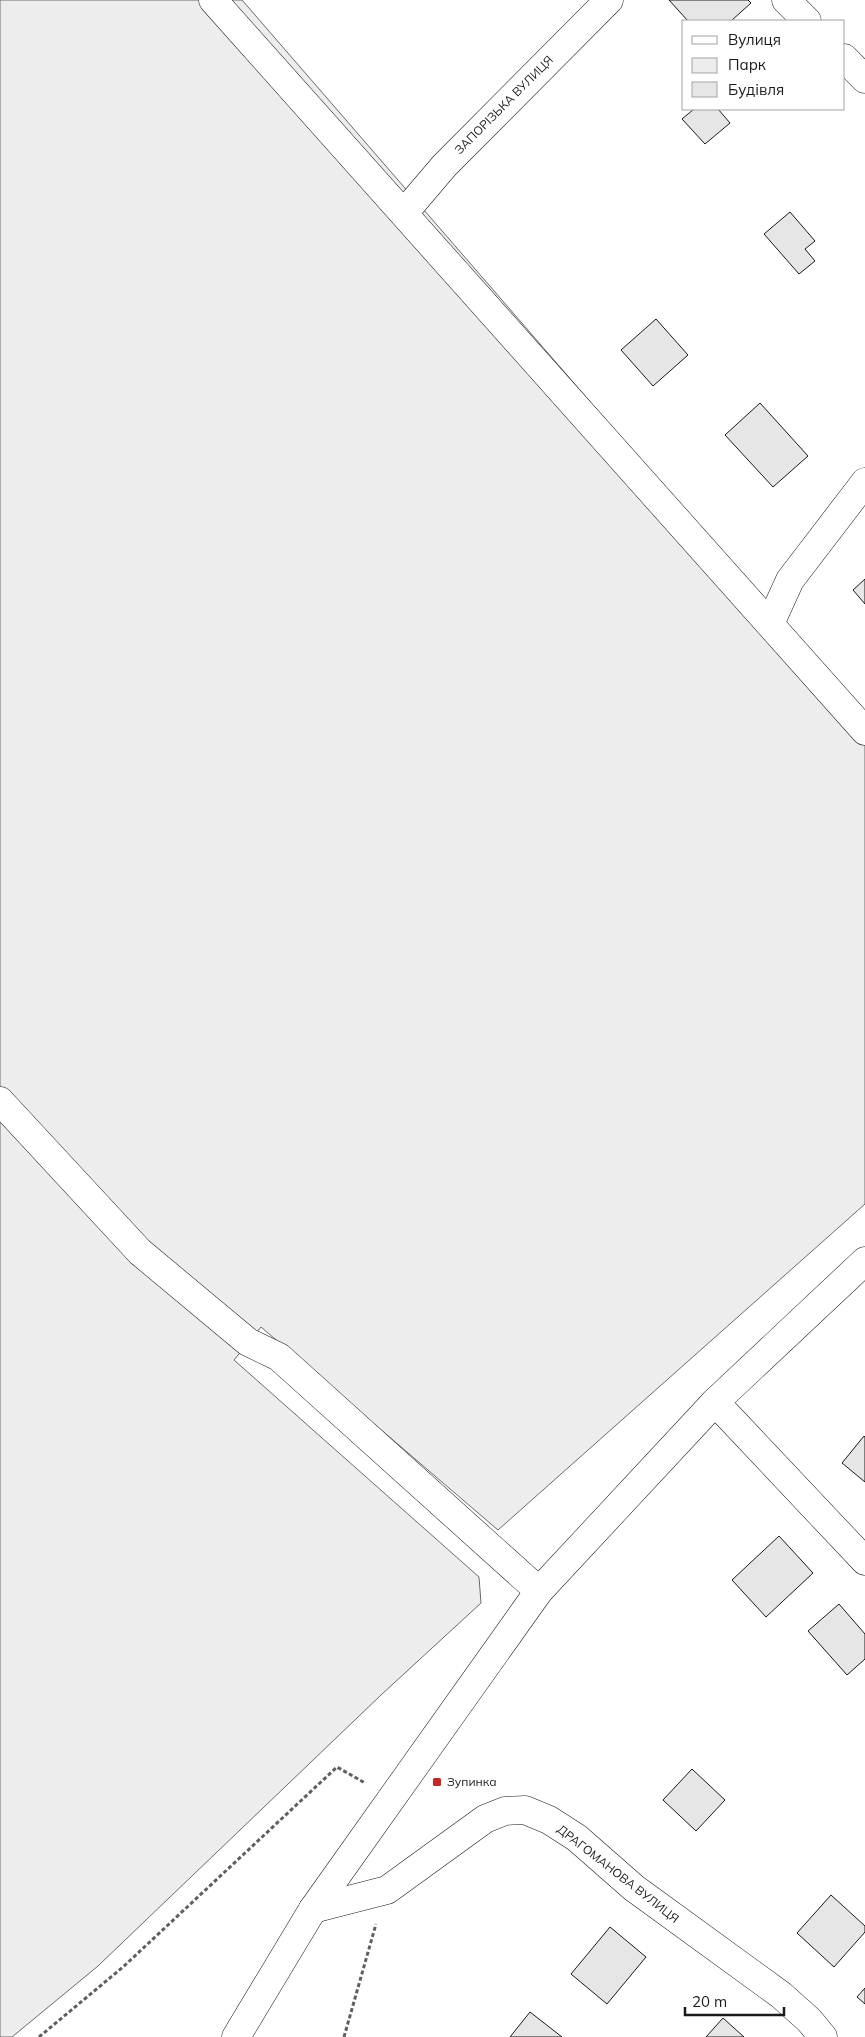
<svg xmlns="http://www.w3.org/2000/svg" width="865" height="2037" viewBox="0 0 865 2037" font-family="Mulish,sans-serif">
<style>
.green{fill:#ededed;stroke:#6a6a6a}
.building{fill:#e6e6e6;stroke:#1a1a1a}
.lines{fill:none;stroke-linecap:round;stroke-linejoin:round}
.street-casing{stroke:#1a1a1a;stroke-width:29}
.primary-casing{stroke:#1a1a1a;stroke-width:29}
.path{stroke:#5f5f5f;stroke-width:3;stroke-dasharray:4 2.5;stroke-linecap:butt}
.street{stroke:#fff;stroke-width:28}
.primary{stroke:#fff;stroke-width:28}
.poi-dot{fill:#c62828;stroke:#fff;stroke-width:2}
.labels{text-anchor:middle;stroke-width:4;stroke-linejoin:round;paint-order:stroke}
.street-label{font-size:12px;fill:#1a1a1a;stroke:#fff}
.poi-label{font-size:12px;fill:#1a1a1a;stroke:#fff;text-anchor:start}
</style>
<rect width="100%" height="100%" fill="#fff"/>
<path class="green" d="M0 0H242L865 719V1204L498 1530 261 1327 234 1360 479 1577 481 1603 381 1695 98 1966 12 2037H0Z"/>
<path class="building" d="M669 0H748L751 3 731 21H688Z
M694 109H718L730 123 705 144 682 119Z
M790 212 815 241 805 249 815 261 799 274 764 234Z
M656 319 688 355 653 386 621 350Z
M760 403 808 456 773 487 725 435Z
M865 579V604L853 590Z
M864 1436 865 1437V1482L842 1463Z
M779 1536 813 1573 766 1617 732 1580Z
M839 1604 865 1634V1659L847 1675 808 1631Z
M692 1769 725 1800 696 1831 663 1800Z
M831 1895 865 1926V1932L834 1967 797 1933Z
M610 1927 646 1957 607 2004 571 1974Z
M865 1988V2004L857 1997Z
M530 2012 562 2037H510Z
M723 2018 744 2037H706Z"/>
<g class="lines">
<g class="street-casing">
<path id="street" d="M213 0 865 731
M786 0 807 21
M844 58 865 79
M404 213 444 166 609 0
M770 624 790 580 865 482
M0 1101 140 1252 248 1342 279 1357 539 1591
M715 1402 865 1561
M313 1909 387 1890 485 1819 505 1811 525 1810 549 1820 577 1838 634 1888 781 1995 809 2020 823 2037"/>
</g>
<g class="primary-casing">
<path id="primary" d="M236 2037 313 1909 539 1591 715 1402 865 1261"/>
</g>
<path class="path" d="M39 2037 123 1967 337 1767 365 1783
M344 2037 376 1924"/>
<use href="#street" class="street"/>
<use href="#primary" class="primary"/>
</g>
<rect class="poi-dot" x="432" y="1777" width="10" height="10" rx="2.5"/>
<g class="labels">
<g class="street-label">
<text transform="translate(504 105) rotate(-45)" y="4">ЗАПОРІЗЬКА ВУЛИЦЯ</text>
<text transform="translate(618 1874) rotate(38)" y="4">ДРАГОМАНОВА ВУЛИЦЯ</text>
</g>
<g class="poi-label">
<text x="447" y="1786">Зупинка</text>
</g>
</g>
<rect x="682" y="20" width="162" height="90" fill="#ffffff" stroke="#a3a3a3"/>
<rect x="692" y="36" width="25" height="8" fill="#ffffff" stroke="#a3a3a3"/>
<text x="728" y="45" font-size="15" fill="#1a1a1a">Вулиця</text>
<rect x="692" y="58" width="25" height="15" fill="#ededed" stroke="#a3a3a3"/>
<text x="728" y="70" font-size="15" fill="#1a1a1a">Парк</text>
<rect x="692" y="82" width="25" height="15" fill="#e6e6e6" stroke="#a3a3a3"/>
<text x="728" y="95" font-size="15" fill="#1a1a1a">Будівля</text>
<path d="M685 2007v8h99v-8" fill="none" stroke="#1a1a1a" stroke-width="2.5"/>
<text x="692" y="2007" font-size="15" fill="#1a1a1a" stroke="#ffffff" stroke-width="4" paint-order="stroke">20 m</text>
</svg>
